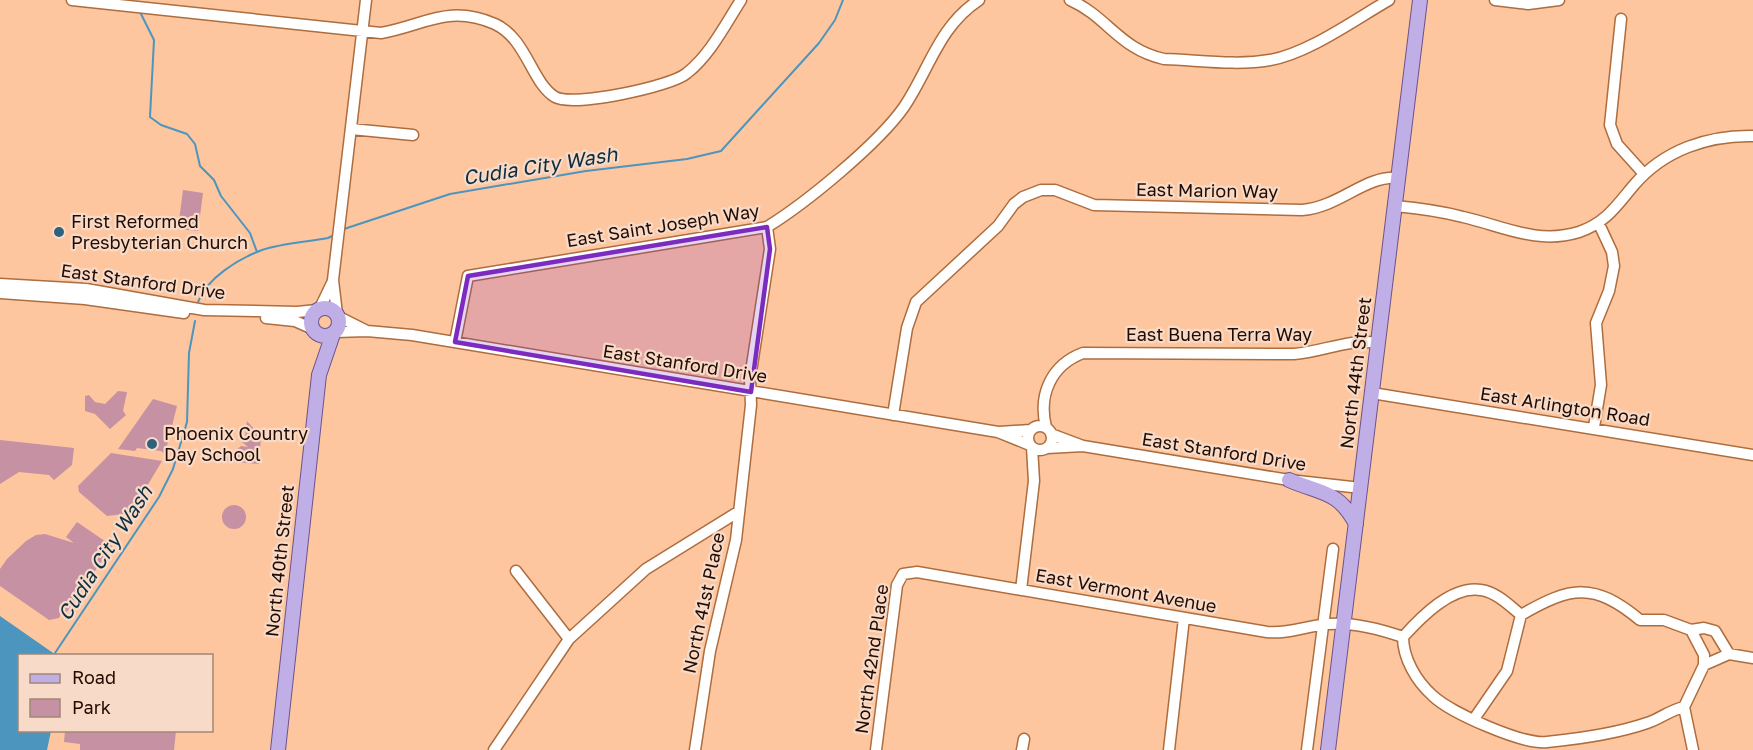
<svg xmlns="http://www.w3.org/2000/svg" width="1753" height="750" viewBox="0 0 1753 750" font-family="'Golos Text',sans-serif">
<style>
.green{fill:#c591a3}
.water{fill:#4b95bf}
.lines{fill:none;stroke-linecap:round;stroke-linejoin:round}
.stream{stroke:#4b95bf;stroke-width:2}
.minor-casing{stroke:#ad6d3e;stroke-width:13}
.major-casing{stroke:#6d528a;stroke-width:16}
.minor{stroke:#fff;stroke-width:10}
.major{stroke:#bfafe6;stroke-width:14}
.marked{fill:#7b2cbf;fill-opacity:0.2;stroke:#7b2cbf;stroke-width:4.5;stroke-linejoin:round}
.poi-dot{fill:#2e617e;stroke:#f7dac7;stroke-width:2}
.labels{text-anchor:middle;stroke-width:4.5;stroke-linejoin:round;paint-order:stroke}
.street-label{font-size:18px;fill:#230b00;stroke:#f7dac7}
.poi-label{font-size:18px;fill:#230b00;stroke:#f7dac7;text-anchor:start}
.water-label{font-size:20px;font-style:italic;fill:#0c2e40;stroke:#f7dac7}
</style>
<rect width="100%" height="100%" fill="#fec69f"/>
<path class="green" d="M183 190 203 193 198 231 178 229Z
M118 391 127 392 123 411 126 415 110 429 95 414 85 411V396L89 395 95 402 105 404Z
M153 399 177 406 165 454 161 451 137 448 135 451 118 449Z
M247 421 261 437 260 449 255 452 260 458 259 464 223 461 241 446 248 447 242 442 245 437Z
M0 440 74 448 72 465 54 480 49 475 19 472 0 484Z
M111 453 162 461 131 513 107 516 79 492 78 486Z
M222 517a12 12 0 1 1 24 0a12 12 0 1 1-24 0Z
M77 522 112 546 66 613 62 612 59 618 49 620 0 586V569L7 559 26 541 36 535 45 534 74 543 66 537Z
M65 731H176L174 750H80V744L64 742Z"/>
<path class="water" d="M0 616 56 655 20 656V730L51 731 47 750H0Z"/>
<g class="lines">
<path class="stream" d="M139 10 154 40 150 117 161 125 187 134 195 144 200 166 214 180 221 196 250 233 257 252
M344 229 450 194 586 171 687 159 721 151 819 43 835 20 843 0
M198 302C207 278 238 259 262 250 282 243 307 242 328 238L334 235
M53 656 159 497 173 469 187 422 189 353 195 321"/>
<g class="minor-casing">
<path id="minor" d="M72 0 381 33C425 25 448 4 495 24 527 39 531 82 555 97 573 107 671 87 687 73 710 55 725 25 741 0
M1070 0C1108 17 1119 49 1164 59 1198 60 1236 66 1270 60 1309 53 1354 20 1389 0
M1495 0 1528 4 1559 0
M1621 19 1610 125 1617 144 1644 174
M351 129 413 135
M1395 206C1418 208 1440 211 1463 217 1503 226 1537 245 1579 232 1606 223 1617 205 1634 185 1664 150 1708 135 1753 136
M0 284 86 289 204 310 297 312 317 310
M0 293 85 299 184 313
M320 308 332 283
M337 314 333 280 366 0
M339 317 367 331
M266 318 295 321 313 329
M335 332 367 331 412 335 998 432 1030 445
M455 342 468 276 767 227C806 203 878 144 904 107 929 70 939 26 979 0
M1372 393 1753 455
M893 415 907 328 916 302 998 226 1014 204 1023 197 1041 190H1055L1094 205 1302 210C1340 207 1365 175 1398 178
M1028 438a12 12 0 1 1 24 0a12 12 0 1 1-24 0Z
M1046 427C1038 395 1051 365 1083 353L1294 354C1323 352 1349 338 1378 343
M1594 427 1601 385 1596 323 1609 291 1614 266 1612 252 1599 224
M999 432 1030 430
M1051 434 1083 446 1289 480 1361 488
M1047 448 1083 446
M516 571 569 639
M1021 590 1034 481 1032 447
M1691 630 1704 628 1715 631 1729 654
M1403 637C1421 617 1452 585 1481 590 1496 592 1509 605 1521 615 1571 586 1594 582 1640 620H1664L1691 630 1704 655V665L1684 707 1693 750
M1403 637C1403 658 1416 681 1433 696 1451 713 1523 745 1547 742 1577 739 1618 733 1647 723 1660 719 1670 710 1684 707
M1704 665 1729 654 1753 658
M1474 719 1507 671 1521 615
M494 750 569 639 646 569 738 512
M695 750 710 651 736 540 751 405 750 378 770 249 767 227
M876 750 897 585 903 574 917 572 1267 632C1289 634 1306 626 1328 624 1352 622 1380 629 1403 637
M1022 750 1024 739
M1169 750 1184 618
M1307 750 1333 549"/>
</g>
<g class="major-casing">
<path id="major" d="M311 322a14 14 0 1 1 28 0a14 14 0 1 1-28 0Z
M1289 480C1321 494 1338 490 1356 524
M278 750 319 375 333 334
M1328 750 1420 0"/>
</g>
<use href="#minor" class="minor"/>
<use href="#major" class="major"/>
</g>
<path class="marked" d="M767 227 770 249 751 392 455 342 468 276Z"/>
<g class="poi-dot">
<circle cx="59" cy="232" r="6"/>
<circle cx="152" cy="444" r="6"/>
</g>
<g class="labels">
<g class="street-label">
<text transform="translate(1207 191) rotate(1)" y="6">East Marion Way</text>
<text transform="translate(663 226) rotate(-9)" y="6">East Saint Joseph Way</text>
<text transform="translate(143 282) rotate(8)" y="6">East Stanford Drive</text>
<text x="1219" y="341">East Buena Terra Way</text>
<text transform="translate(685 364) rotate(9)" y="6">East Stanford Drive</text>
<text transform="translate(1356 373) rotate(-83)" y="6">North 44th Street</text>
<text transform="translate(1565 407) rotate(9)" y="6">East Arlington Road</text>
<text transform="translate(1224 452) rotate(9)" y="6">East Stanford Drive</text>
<text transform="translate(280 561) rotate(-84)" y="6">North 40th Street</text>
<text transform="translate(1126 591) rotate(10)" y="6">East Vermont Avenue</text>
<text transform="translate(704 603) rotate(-78)" y="6">North 41st Place</text>
<text transform="translate(872 659) rotate(-82)" y="6">North 42nd Place</text>
</g>
<g class="poi-label">
<text x="71" y="228">First Reformed<tspan x="71" dy="21">Presbyterian Church</tspan></text>
<text x="164" y="440">Phoenix Country<tspan x="164" dy="21">Day School</tspan></text>
</g>
<g class="water-label">
<text transform="translate(540 166) rotate(-9)" y="7">Cudia City Wash</text>
<text transform="translate(105 553) rotate(-57)" y="7">Cudia City Wash</text>
</g>
</g>
<rect x="18" y="654" width="195" height="78" fill="#f7dac7" stroke="#a28777" stroke-width="1.5"/>
<rect x="30" y="674" width="30" height="9" fill="#bfafe6" stroke="#a28777" stroke-width="1.5"/>
<text x="72" y="684" font-size="18" fill="#230b00">Road</text>
<rect x="30" y="699" width="30" height="18" fill="#c591a3" stroke="#a28777" stroke-width="1.5"/>
<text x="72" y="714" font-size="18" fill="#230b00">Park</text>
</svg>
